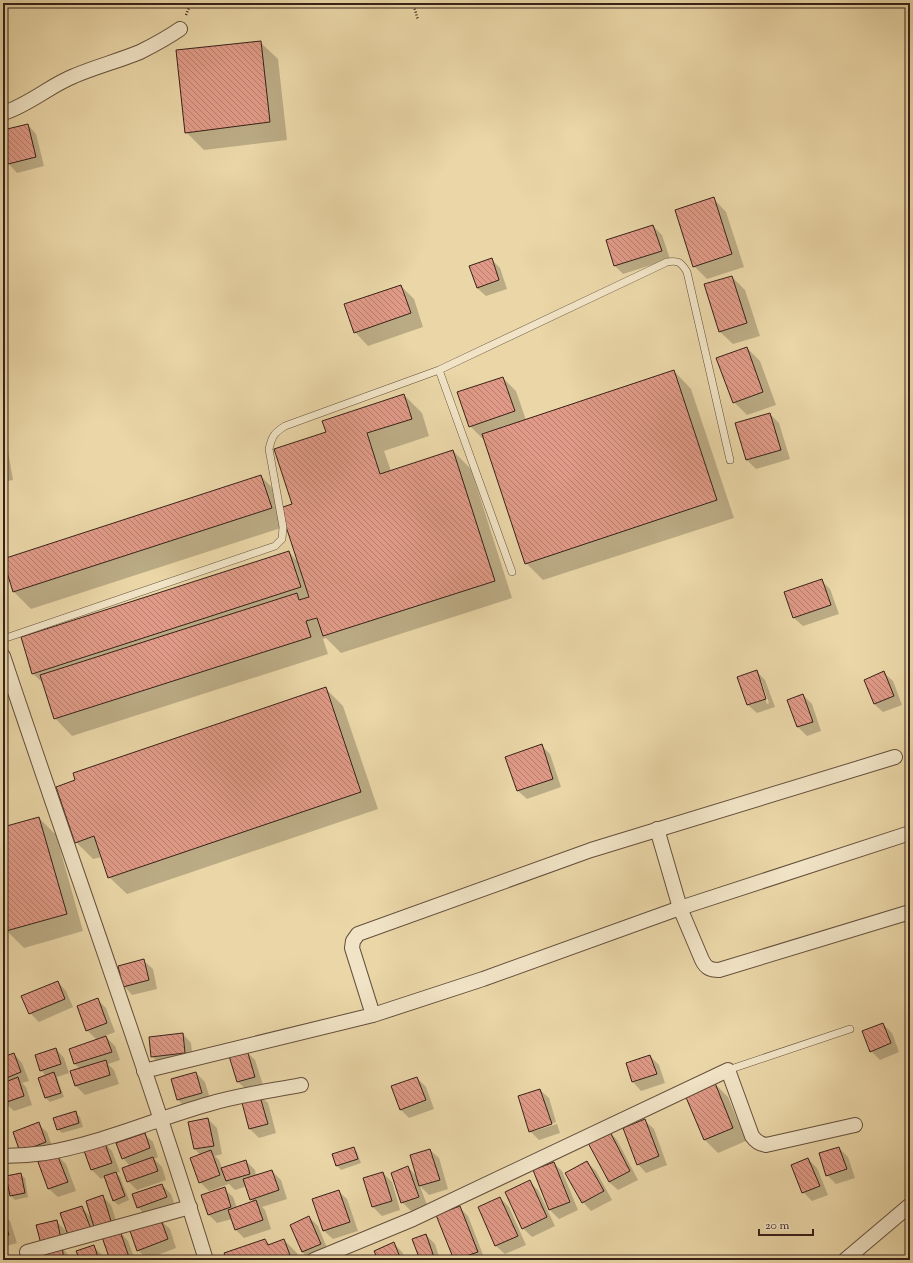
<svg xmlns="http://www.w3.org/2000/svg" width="913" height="1263" viewBox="0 0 913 1263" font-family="'Sorts Mill Goudy',serif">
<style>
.shadow{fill:#0003;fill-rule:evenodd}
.building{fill:url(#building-back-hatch);stroke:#372218}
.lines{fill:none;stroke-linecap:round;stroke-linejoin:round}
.lane-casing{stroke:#644f3c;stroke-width:8}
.street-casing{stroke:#644f3c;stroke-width:16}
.path{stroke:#372218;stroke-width:2.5;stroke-dasharray:1 2;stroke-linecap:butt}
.lane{stroke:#f1e4c6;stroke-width:7}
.street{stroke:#f1e4c6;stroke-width:14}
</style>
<defs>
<pattern id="building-back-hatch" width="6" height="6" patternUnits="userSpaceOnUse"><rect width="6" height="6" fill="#e09a87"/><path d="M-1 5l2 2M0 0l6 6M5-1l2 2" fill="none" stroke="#b67d6d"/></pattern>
</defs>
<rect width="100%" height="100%" fill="#ead6a7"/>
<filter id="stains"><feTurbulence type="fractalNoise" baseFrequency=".005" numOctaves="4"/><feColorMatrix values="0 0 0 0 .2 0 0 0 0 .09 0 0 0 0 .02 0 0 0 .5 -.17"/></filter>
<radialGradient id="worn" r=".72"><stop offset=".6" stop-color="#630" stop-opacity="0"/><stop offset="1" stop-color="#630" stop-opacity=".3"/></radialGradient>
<path class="shadow" d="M260 42 278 59 287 140 204 150 186 132Z
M28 125 36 134 44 166 17 173 9 164 3 142V131Z
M713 198 726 212 744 267 707 279 694 266Z
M653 226 662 235 670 259 623 274 615 266Z
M491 259 500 268 507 289 486 296 477 288Z
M732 277 745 290 760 336 733 344 719 331Z
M401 286 414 299 423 327 368 346 355 332Z
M747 348 760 361 776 405 747 415 734 402Z
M674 371 691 389 734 518 543 580 526 563 485 439H483L470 426 503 378 516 391 526 420Z
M404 395 422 413 429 436 384 451 391 471 453 451 471 469 512 598 341 653 326 638 323 639 328 654 72 736 55 718 44 684 33 674 289 552 298 562 287 526 31 609 14 592 3 560 261 476 278 494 283 508 293 504 327 433Z
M770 414 779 423 790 459 756 469 747 460 737 424Z
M3 433 5 434 13 480 3 482Z
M821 580 830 589 839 614 803 626 794 618 785 593Z
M756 671 765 680 775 707 757 713 748 705ZM759 680H761L769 703 767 704Z
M884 673 893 681 902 705 883 712 874 704Z
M325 688 343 706 378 809 127 894 109 877 102 857 93 859 76 842Z
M803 695 812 704 821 731 807 736 798 727 789 700Z
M541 745 550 754 561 787 527 799 518 791 506 757Z
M39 818 56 835 83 931 24 948 7 931 3 917V828Z
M144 961 153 969 157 989 132 995 124 986Z
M58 982 66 991 73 1007 39 1022 30 1013Z
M97 999 106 1008 115 1032 105 1036 115 1046 120 1060 108 1064 114 1070 119 1084 85 1095 76 1086 71 1072 80 1069 75 1064 97 1040 87 1030Z
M883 1024 892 1033 899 1052 880 1060 871 1051Z
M183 1034 191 1043 193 1061 161 1065 152 1056Z
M56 1049 64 1058 69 1073 57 1077 64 1097 50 1102 46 1098V1076L41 1070Z
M246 1051 255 1060 263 1085 247 1090 238 1082Z
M14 1054 22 1063 29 1081 22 1083 26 1087 32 1105 14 1111 5 1103 3 1098V1084L8 1082 3 1074V1058Z
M650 1056 659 1065 665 1083 641 1091 633 1082Z
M196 1073 205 1082 211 1102 187 1109 178 1100 173 1080Z
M417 1078 426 1087 434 1109 409 1118 400 1109Z
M715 1084 728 1097 746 1141 718 1153 705 1140Z
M540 1090 549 1098 556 1122 534 1129V1131L557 1124 560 1133 539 1140 530 1131Z
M259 1095 268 1103 276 1133 259 1138 250 1129 242 1100Z
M75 1113 80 1117 83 1127 62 1133 58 1129Z
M208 1119 217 1128 222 1154 215 1156 219 1160 222 1168 246 1161 255 1170 256 1176 272 1171 281 1180 287 1199 262 1207 265 1210 271 1229 244 1238 235 1229 232 1219 217 1223 209 1215 224 1189 233 1197 237 1208 254 1202 251 1199 247 1186 235 1190 229 1184 209 1191 200 1182V1155L195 1149 190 1123Z
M645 1121 654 1129 667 1165 646 1173 638 1164Z
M38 1124 47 1132 54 1151H21Z
M609 1131 617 1140 638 1180 618 1190 609 1182Z
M144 1134 153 1142 158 1157 154 1159 162 1167 166 1180 137 1190 128 1181 130 1166 123 1158Z
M104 1142 112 1151 120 1172 116 1173 120 1177 129 1200 118 1205 114 1201 105 1177 101 1179 92 1170 85 1149Z
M353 1148 357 1152 361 1163 341 1170 337 1166 333 1155Z
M839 1148 848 1157 855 1178 836 1184 827 1175Z
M430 1150 439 1158 448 1189 429 1195 420 1186 427 1205 411 1211 402 1202 408 1167 417 1177Z
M57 1155 66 1164 76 1191 58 1197 49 1189 39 1162Z
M808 1159 817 1168 828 1195 812 1201 803 1192Z
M587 1162 596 1171 612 1200 591 1211 583 1202Z
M553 1163 562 1171 578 1210 559 1219 550 1210 534 1171Z
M383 1173 392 1182 400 1210 382 1216 373 1207 365 1179Z
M20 1174 25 1178 28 1197 15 1200 11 1196Z
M529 1181 538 1190 555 1226 532 1237 523 1228Z
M162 1185 171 1194 175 1206 146 1216 138 1207Z
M338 1191 347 1199 358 1231 333 1239 324 1231Z
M102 1196 111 1205 119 1230 79 1246 70 1237 81 1207 92 1218Z
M500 1198 509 1207 526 1245 505 1254 496 1246 479 1208Z
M459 1207 468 1216 485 1260H455L438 1216Z
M3 1214 10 1221 17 1243 3 1247Z
M309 1217 318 1226 329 1253 311 1260 302 1252 291 1225Z
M56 1221 65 1230 70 1248 63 1249 70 1257 71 1260H40Z
M161 1221 170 1229 176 1248 147 1259 138 1250Z
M120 1232 128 1241 135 1260H111Z
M426 1235 435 1244 440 1260H421Z
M265 1240 270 1245 284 1240 297 1253 300 1260H228Z
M393 1243 402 1252 406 1260H379Z
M93 1246 102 1255 104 1260H81Z"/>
<path class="building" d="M261 41 270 122 185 133 176 50Z
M28 124 36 157 8 164 3 146V130Z
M714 197 732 254 693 267 675 210Z
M653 225 662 251 614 266 606 240Z
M492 258 499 280 477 288 469 266Z
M732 276 747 323 719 332 704 284Z
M401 285 411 313 354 333 344 304Z
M747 347 763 392 733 403 716 358Z
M674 370 717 500 525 564 482 434Z
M503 377 515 411 469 427 457 392Z
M404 394 412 419 367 433 380 474 453 450 495 581 323 636 317 618 306 621 311 637 54 719 40 675 297 593 299 600 309 597 280 508 292 504 274 449 326 432 322 421Z
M770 413 781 450 746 460 735 423Z
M261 475 272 508 13 592 3 559Z
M289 551 301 587 32 674 21 637Z
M822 579 831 605 793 618 784 592Z
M757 670 766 699 747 705 737 677Z
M884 671 894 696 874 704 864 680Z
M326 687 361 792 108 878 94 836 75 843 56 787 75 780 73 773Z
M803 694 813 722 797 727 787 700Z
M542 744 553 779 517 791 505 757Z
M39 817 67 914 6 931 3 920V827Z
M144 959 149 980 123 987 118 966Z
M58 981 65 999 29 1014 21 996Z
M98 998 107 1023 86 1031 77 1006Z
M883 1023 891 1043 870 1052 862 1031Z
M183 1033 185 1053 151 1057 149 1037Z
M106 1036 112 1052 74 1064 69 1049Z
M56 1048 61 1064 40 1071 35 1055Z
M247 1050 255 1077 237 1082 229 1056Z
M14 1053 21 1072 4 1079 3 1057Z
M650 1055 657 1074 632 1082 626 1063Z
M106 1060 110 1075 75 1086 70 1071Z
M54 1072 61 1093 45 1098 38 1078Z
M196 1072 202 1093 177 1100 171 1079Z
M18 1077 24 1096 4 1103 3 1083Z
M417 1077 426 1100 400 1110 391 1086Z
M715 1083 733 1128 704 1140 685 1095Z
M540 1089 552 1124 529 1132 518 1096Z
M259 1093 268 1124 249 1129 241 1099Z
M76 1111 79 1123 57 1130 53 1118Z
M208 1118 214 1146 194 1149 188 1122Z
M645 1119 659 1156 637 1165 623 1128Z
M39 1122 46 1142 20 1152 13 1132Z
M609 1130 630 1171 609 1182 587 1141Z
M145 1133 150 1148 122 1159 116 1143Z
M104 1141 112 1163 91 1170 83 1148Z
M354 1147 358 1159 336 1166 332 1154Z
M839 1147 847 1169 826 1176 819 1153Z
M430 1149 440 1180 419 1186 410 1155Z
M211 1150 220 1175 199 1183 190 1158Z
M57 1154 68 1182 48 1189 38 1162Z
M153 1157 158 1171 127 1182 122 1168Z
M808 1158 820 1186 802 1193 791 1165Z
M246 1160 250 1174 226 1181 221 1168Z
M587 1161 604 1191 582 1203 565 1173Z
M554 1162 570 1202 549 1210 533 1170Z
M408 1166 419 1197 401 1203 391 1173Z
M272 1170 279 1190 250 1200 243 1179Z
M116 1172 125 1196 113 1201 104 1176Z
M383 1172 392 1201 372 1207 363 1178Z
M21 1173 25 1193 10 1196 6 1176Z
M530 1180 547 1217 522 1229 505 1192Z
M162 1184 167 1197 137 1208 132 1194Z
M225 1187 231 1207 208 1215 201 1195Z
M339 1190 350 1222 323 1231 312 1199Z
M103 1195 111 1221 94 1227 86 1201Z
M500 1197 518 1236 495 1246 478 1207Z
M256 1200 263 1220 235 1230 228 1210Z
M82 1206 91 1229 69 1238 60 1213Z
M460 1206 478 1252 454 1260 436 1215Z
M3 1216 9 1235 3 1236Z
M309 1216 321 1244 302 1252 290 1225Z
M57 1220 61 1239 41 1244 36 1225Z
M161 1220 168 1239 137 1251 130 1231Z
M120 1231 130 1260H110L102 1237Z
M426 1234 435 1260H420L412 1239Z
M265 1239 268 1245 284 1239 291 1258 284 1260H227L224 1253Z
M394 1242 401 1260H378L374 1251Z
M94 1245 99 1260H80L76 1251Z
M62 1247 64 1260H39L38 1251Z"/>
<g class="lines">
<g class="lane-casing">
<path id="lane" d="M439 370 512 572
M3 639 275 546 282 539 283 527 269 449C272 436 274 433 285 426L439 370 667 262C678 260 681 262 687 272L730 460
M728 1070 850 1029"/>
</g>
<g class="street-casing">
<path id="street" d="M3 113C29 105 49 86 74 76 95 67 118 61 140 52 154 45 167 38 180 29
M3 656C70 857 143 1057 206 1260
M657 829 680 908 702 960C706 968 710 970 719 970L910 912
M373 1015 352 948 353 941 358 934 591 850 895 757
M144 1071 373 1015 483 979 680 908 910 833
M3 1156C17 1156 31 1155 45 1153 100 1144 155 1119 209 1104 239 1095 270 1091 301 1085
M27 1252 190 1207
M314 1260 413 1219 728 1070 752 1136C756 1142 760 1144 766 1145L855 1125
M845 1260 910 1205"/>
</g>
<path class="path" d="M413 3 418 20
M186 15 191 3"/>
<use href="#lane" class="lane"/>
<use href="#street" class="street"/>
</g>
<rect width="913" height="1263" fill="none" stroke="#ead6a7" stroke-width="16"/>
<rect x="4" y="4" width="905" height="1255" fill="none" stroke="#372218" stroke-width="2"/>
<rect x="8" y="8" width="897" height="1247" fill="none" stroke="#372218"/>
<path d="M759 1229v6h54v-6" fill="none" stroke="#372218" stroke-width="2"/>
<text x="765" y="1229" font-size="12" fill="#372218" stroke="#f1e4c6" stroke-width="3" paint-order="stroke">20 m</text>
<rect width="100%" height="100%" filter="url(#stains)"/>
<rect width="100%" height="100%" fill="url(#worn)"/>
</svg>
